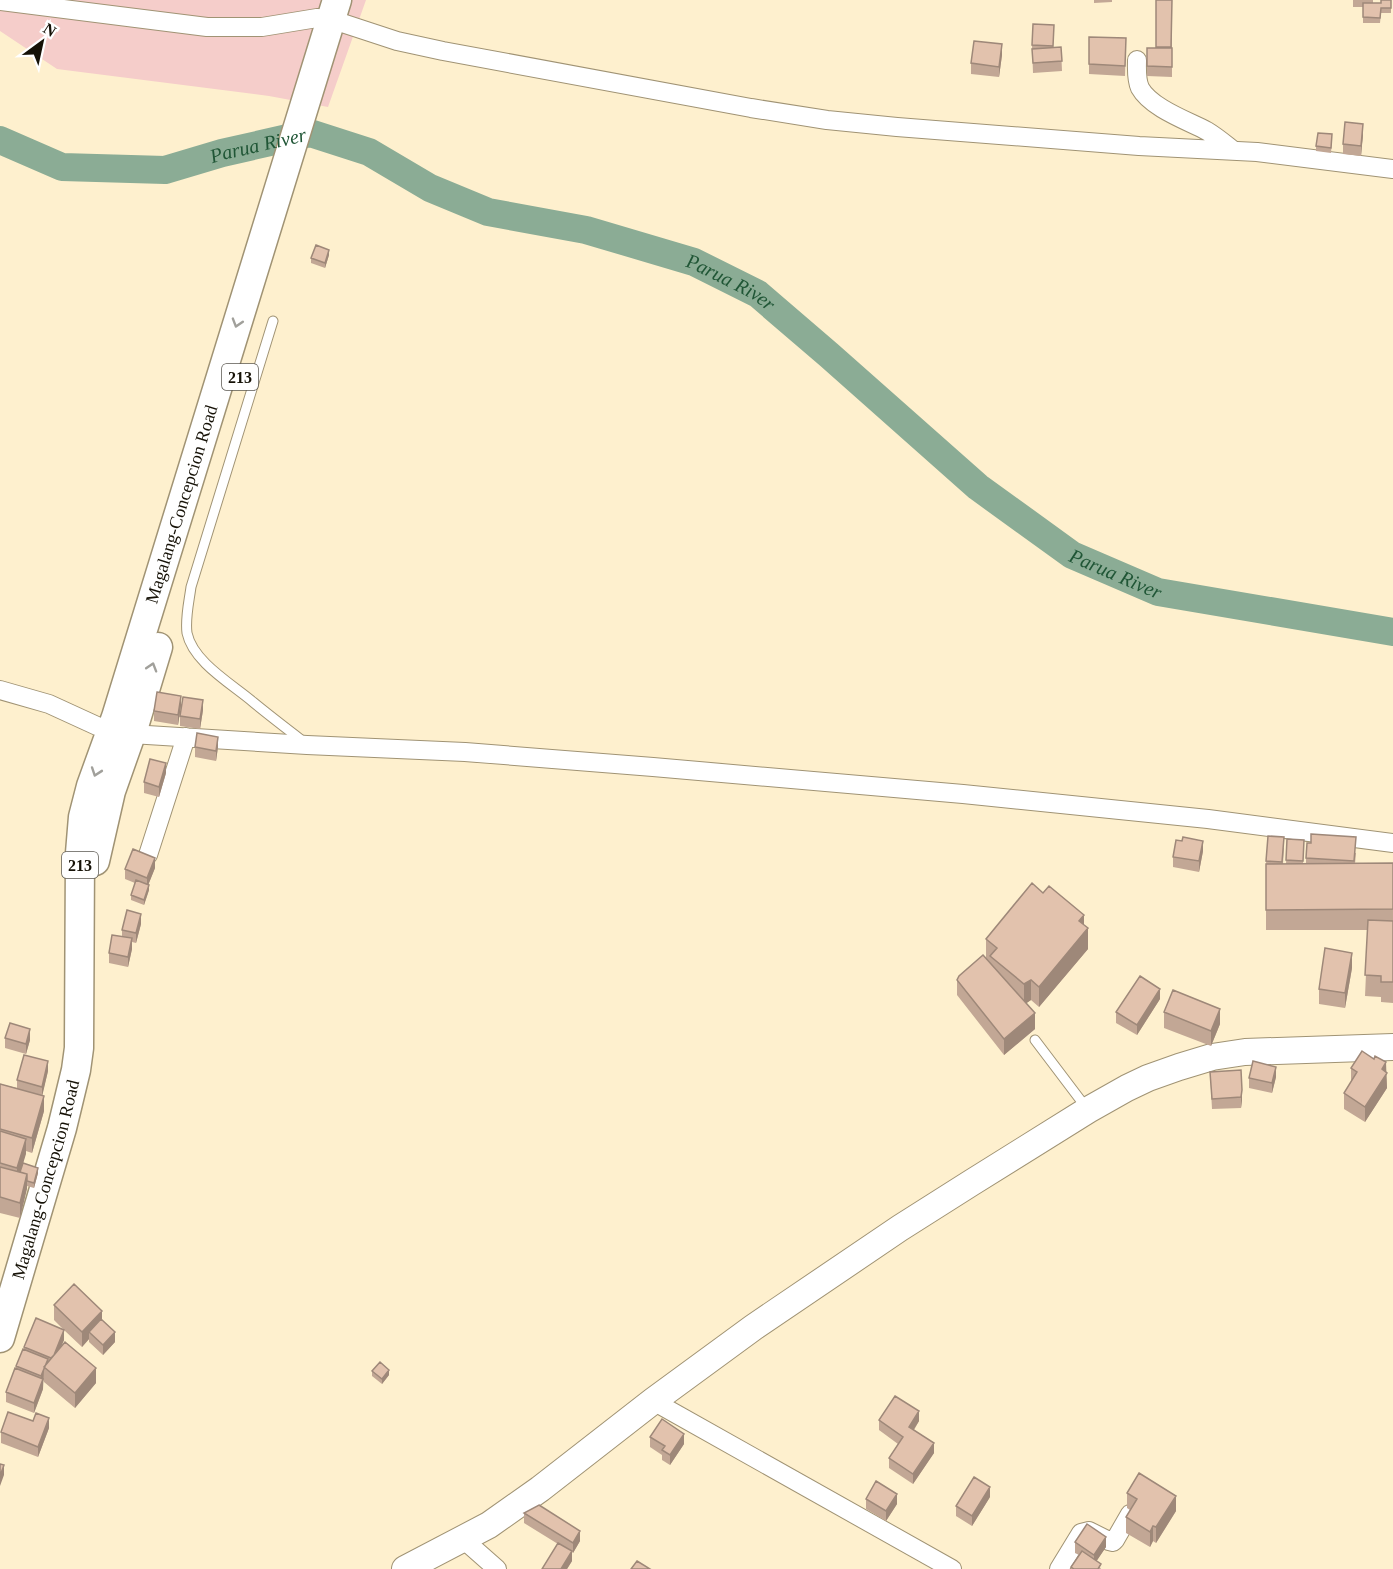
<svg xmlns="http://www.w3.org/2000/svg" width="1393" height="1569" viewBox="0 0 1393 1569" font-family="'Times New Roman',serif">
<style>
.green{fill:#f5cdca}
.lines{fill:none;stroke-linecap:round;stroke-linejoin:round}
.river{stroke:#8bac95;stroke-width:28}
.lane-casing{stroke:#a09374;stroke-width:11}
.street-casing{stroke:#a09374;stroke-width:20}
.secondary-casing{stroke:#a09374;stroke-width:28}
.primary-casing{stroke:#a09374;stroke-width:31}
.lane{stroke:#fff;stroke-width:9}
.street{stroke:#fff;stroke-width:18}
.secondary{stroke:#fff;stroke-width:26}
.primary{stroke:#fff;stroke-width:28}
.wall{fill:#c2a795}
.shaded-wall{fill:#9e8879}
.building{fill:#e2c2ad;stroke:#9e8879;stroke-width:1.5}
.oneway{stroke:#a1a09b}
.labels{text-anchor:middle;stroke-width:6;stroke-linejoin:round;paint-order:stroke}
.shield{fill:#fff;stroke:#5b5851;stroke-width:1.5}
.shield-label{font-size:16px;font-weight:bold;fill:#151106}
.street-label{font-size:18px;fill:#151106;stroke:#fff}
.water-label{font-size:20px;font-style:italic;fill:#205636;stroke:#fff}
</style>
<rect width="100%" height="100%" fill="#fef0ce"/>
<path class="green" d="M0 0H366L328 107 269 96 57 69 0 31Z"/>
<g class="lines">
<path class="river" id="s1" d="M0 140 62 167 165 170 222 153 310 133 369 152 430 188 488 212 586 230 694 262 758 294 829 355 978 487 1072 555 1158 592 1393 632"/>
<g class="lane-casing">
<path id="lane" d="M273 321 191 587C189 602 185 618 187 633 193 662 232 684 253 702 270 716 287 729 304 742
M1035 1040 1088 1110"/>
</g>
<g class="street-casing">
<path id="street" d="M0 1 207 27H262L317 18 330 19 397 41 443 51 751 108 827 120 897 127 1139 146 1257 152 1393 169
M1137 60C1137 69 1136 79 1140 88 1151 108 1188 121 1207 131 1217 137 1225 144 1234 151
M0 690 49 704 97 726 131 734 307 745 465 752 653 767 963 794 1208 819 1393 843
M148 855 186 737
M653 1401 952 1569
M463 1539 497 1569
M1059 1569 1081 1533 1089 1531 1109 1541 1113 1542 1115 1540 1130 1514"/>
</g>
<g class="secondary-casing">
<path id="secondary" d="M405 1569 489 1525 540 1489 653 1401 754 1327 900 1228 971 1183 1088 1110 1127 1088 1148 1078 1179 1067 1212 1057 1245 1052 1393 1047"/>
</g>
<g class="primary-casing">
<g id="primary">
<path d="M95 861 111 791 135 723 158 647"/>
<path id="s2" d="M0 1338 62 1128 76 1070 79 1048 80 853 83 817 91 786 116 717 337 0"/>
</g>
</g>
<use href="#lane" class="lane"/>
<use href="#street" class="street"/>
<use href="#secondary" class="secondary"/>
<use href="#primary" class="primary"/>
</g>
<path class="wall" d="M1094 0H1112V2L1094 3Z
M1156 0H1172V77L1147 76V48H1156Z
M1353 0H1373V3H1381L1391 0V13H1381L1380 23H1363V7H1353Z
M1054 25 1053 48 1061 47 1062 71 1033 73 1032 45Z
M1089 37 1126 38 1125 76 1089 74Z
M1002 55 999 77 971 74V63Z
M1363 134 1361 156 1343 154V144Z
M1332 139 1331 153 1316 151V146Z
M329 255 325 268 311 263V258Z
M181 706 178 725 154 721V711Z
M203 710 200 729 180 726V716Z
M195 747H218L216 761 195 757Z
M166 773 159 797 144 793V782Z
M1268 836 1284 848 1283 864H1286L1287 839 1304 850 1303 864H1306V858L1311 843 1356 853 1355 864 1393 863V1003L1381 1002V997L1365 996 1368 930H1266V864Z
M1203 851 1199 872 1173 867V857Z
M155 868 148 885 149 890 144 905 131 900V895L135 883 125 879V869Z
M141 924 136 943 132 942V949L128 967 109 963V953L122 937V930Z
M1084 925 1088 949 1039 1007 1031 1000 1026 1003 1035 1029 1004 1055 957 995V980L986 958V939Z
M1352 968 1345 1008 1319 1004V989Z
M1160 999 1137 1035 1116 1023V1012Z
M1164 1012 1220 1024 1211 1046 1164 1028Z
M5 1038 30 1040 26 1054 5 1048Z
M1351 1068 1386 1072 1387 1088 1365 1122 1344 1109V1093L1351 1083Z
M1241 1070 1242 1100 1241 1108 1212 1109 1210 1072Z
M48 1071 42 1095 44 1111 32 1153 26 1151 23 1163 38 1173 34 1188 27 1186 20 1218 0 1213V1084L17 1088V1080Z
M1276 1077 1272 1093 1249 1088V1078Z
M54 1305 102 1320 115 1342 103 1355 89 1342V1339L82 1347 64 1330V1340L61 1346 96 1383 75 1408 44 1382V1379L43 1382V1389L34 1413 6 1402V1392L16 1369V1366L24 1350V1347L64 1330 54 1320Z
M372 1371 389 1375 382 1384 372 1376Z
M879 1420 919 1421 914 1430 934 1453 913 1484 889 1468V1458L898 1444 879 1430Z
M49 1428 38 1457 1 1443V1432Z
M650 1437 684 1444 670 1465 662 1460V1455L650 1447Z
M1127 1493 1176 1511 1156 1543 1153 1541 1150 1547 1126 1533V1517L1130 1510 1127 1508Z
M990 1497 972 1526 956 1516V1506Z
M866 1499 897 1504 886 1521 866 1509Z
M524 1513 580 1541 573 1553 572 1552V1561L567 1569H542L558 1544 524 1523Z
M1075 1542 1106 1547 1096 1561 1101 1569H1071V1567L1079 1555 1075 1553Z"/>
<path class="shaded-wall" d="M1002 44V55L999 77V67Z
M1363 124V134L1361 156V146Z
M329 250V255L325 268V263Z
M181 696V706L178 725V715Z
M203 700V710L200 729V719Z
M218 737V747L216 761V751Z
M166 763V773L159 797V787Z
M1203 841V851L1199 872V861Z
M155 858V868L147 888V878Z
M149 885V890L144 905V900Z
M141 914V924L136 943V933Z
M1084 915V933L1088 928V949L1039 1007V987L1079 921Z
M132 938V949L128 967V957Z
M1352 953V968L1345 1008V993Z
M1031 980V1000L1024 1005V984Z
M1160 989V999L1137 1035V1025Z
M1220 1009V1024L1211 1046V1031Z
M1035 1013V1029L1004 1055V1039Z
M30 1029V1040L26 1054V1044Z
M48 1061V1071L42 1097V1087Z
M1386 1062 1387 1088 1365 1122V1107L1382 1069Z
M1276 1067V1077L1272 1093V1083Z
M1242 1090V1100L1241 1108V1097Z
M44 1096V1111L32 1153V1138Z
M26 1139V1154L17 1183V1168Z
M38 1168V1173L34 1188V1183Z
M27 1174V1189L20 1218V1203Z
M102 1311V1326L89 1332V1339L82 1347V1332Z
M64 1330V1340L52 1369V1358Z
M115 1332V1342L103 1355V1345Z
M96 1368V1383L75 1408V1393Z
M44 1369 43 1389 34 1413V1403L41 1384V1376Z
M389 1370V1375L382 1384V1379Z
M919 1411V1421L909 1437V1427Z
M49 1418V1428L38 1457V1447Z
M684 1434V1444L670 1465V1455Z
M934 1443V1453L913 1484V1474Z
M4 1465V1475L0 1486V1476Z
M990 1487V1497L972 1526V1516Z
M897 1494V1504L886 1521V1511Z
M1176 1496V1511L1156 1543V1527Z
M1153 1526V1541L1150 1547V1532Z
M580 1531V1541L573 1553V1543Z
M1106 1537V1547L1094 1565V1555Z
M572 1551V1561L567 1569H561Z"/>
<path class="building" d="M1156 0H1172L1171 47H1156Z
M1381 0H1391V8H1381L1380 18 1363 17V3H1381Z
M1033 24 1054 25 1053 46 1032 45Z
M1089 37 1126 38 1125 66 1089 64Z
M974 41 1002 44 999 67 971 63Z
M1061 47 1062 61 1033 63 1032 49Z
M1147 48H1172V67L1147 66Z
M1345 122 1363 124 1361 146 1343 144Z
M1318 133 1332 134 1331 148 1316 146Z
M316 245 329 250 325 263 311 258Z
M157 692 181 696 178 715 154 711Z
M183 697 203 700 200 719 180 716Z
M197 733 218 737 216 751 195 747Z
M150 759 166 763 159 787 144 782Z
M1311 834 1356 837 1354 861 1306 858 1307 843H1311Z
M1268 836 1284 837 1282 862 1266 861Z
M1183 837 1203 841 1199 861 1173 857 1176 840 1182 841Z
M1287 839 1304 840 1303 861 1286 860Z
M133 849 155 858 147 878 125 869Z
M1393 863V909L1266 910V864Z
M136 880 149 885 144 900 131 895Z
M1032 883 1043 893 1049 886 1084 915 1079 921 1088 928 1039 987 1031 980 1024 984 990 956 997 948 986 939Z
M127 910 141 914 136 933 122 930Z
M1368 920 1393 921V982H1381V976L1365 975Z
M112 935 132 938 128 957 109 953Z
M1325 948 1352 953 1345 993 1319 989Z
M983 955 1035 1013 1004 1039 957 980 959 976Z
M1140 976 1160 989 1137 1025 1116 1012Z
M1173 990 1220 1009 1211 1031 1164 1012Z
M10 1023 30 1029 26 1044 5 1038Z
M1362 1051 1374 1059 1375 1056 1386 1062 1382 1069 1387 1073 1365 1107 1344 1093 1357 1072 1351 1068Z
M24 1055 48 1061 42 1087 17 1080Z
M1253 1061 1276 1067 1272 1083 1249 1078Z
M1241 1070 1242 1090 1241 1097 1212 1099 1210 1072Z
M0 1084 44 1096 32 1138 0 1129Z
M0 1131 26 1139 17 1168 0 1163Z
M23 1163 38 1168 34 1183 27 1181V1174L20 1172Z
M0 1167 27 1174 20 1203 0 1197Z
M74 1284 102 1311 82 1332 54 1305Z
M36 1318 64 1330 54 1355 51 1358 24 1347Z
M101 1319 115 1332 103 1345 89 1332Z
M65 1342 96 1368 75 1393 44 1367Z
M23 1349 48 1359 41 1376 16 1366Z
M380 1362 389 1370 382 1379 372 1371Z
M15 1368 43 1379 34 1403 6 1392Z
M895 1396 919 1411 909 1427 934 1443 913 1474 889 1458 903 1437 879 1420Z
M8 1412 33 1421 36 1413 49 1418 38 1447 1 1432Z
M662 1419 684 1434 670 1455 662 1450 665 1446 650 1437Z
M0 1464 4 1465 0 1476Z
M1139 1473 1176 1496 1156 1527 1153 1526 1150 1532 1126 1517 1137 1499 1127 1493Z
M974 1477 990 1487 972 1516 956 1506Z
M876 1481 897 1494 886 1511 866 1499Z
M539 1505 580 1531 573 1543 524 1513Z
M1087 1524 1106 1537 1094 1555 1075 1542Z
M558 1543 572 1551 561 1569H542Z
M1082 1551 1101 1564 1098 1569H1074L1071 1567Z
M637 1561 650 1569H631Z"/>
<defs><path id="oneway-chevron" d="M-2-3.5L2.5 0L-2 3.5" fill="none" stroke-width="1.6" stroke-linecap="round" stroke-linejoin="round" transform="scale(1.5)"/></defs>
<g class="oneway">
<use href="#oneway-chevron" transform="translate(237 323) rotate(107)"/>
<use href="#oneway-chevron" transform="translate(152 667) rotate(-73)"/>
<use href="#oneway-chevron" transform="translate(96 772) rotate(109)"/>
</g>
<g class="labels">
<g class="shield">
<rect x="222" y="364" width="36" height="26" rx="4.5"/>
<rect x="62" y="852" width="36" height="26" rx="4.5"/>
</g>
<g class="shield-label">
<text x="240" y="383">213</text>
<text x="80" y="871">213</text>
</g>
<g class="street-label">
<text dy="6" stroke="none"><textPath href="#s2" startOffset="860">Magalang-Concepcion Road</textPath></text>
<text dy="6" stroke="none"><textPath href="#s2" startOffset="165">Magalang-Concepcion Road</textPath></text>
</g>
<g class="water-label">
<text dy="7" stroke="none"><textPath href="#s1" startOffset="267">Parua River</textPath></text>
<text dy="7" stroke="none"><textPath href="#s1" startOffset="770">Parua River</textPath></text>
<text dy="7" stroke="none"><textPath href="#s1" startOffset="1256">Parua River</textPath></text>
</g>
</g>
<g transform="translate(42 42) rotate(33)" stroke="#ffffff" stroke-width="4.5" paint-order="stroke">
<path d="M0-4.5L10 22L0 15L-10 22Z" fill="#151106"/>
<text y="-9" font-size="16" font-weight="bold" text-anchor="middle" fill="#151106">N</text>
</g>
</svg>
